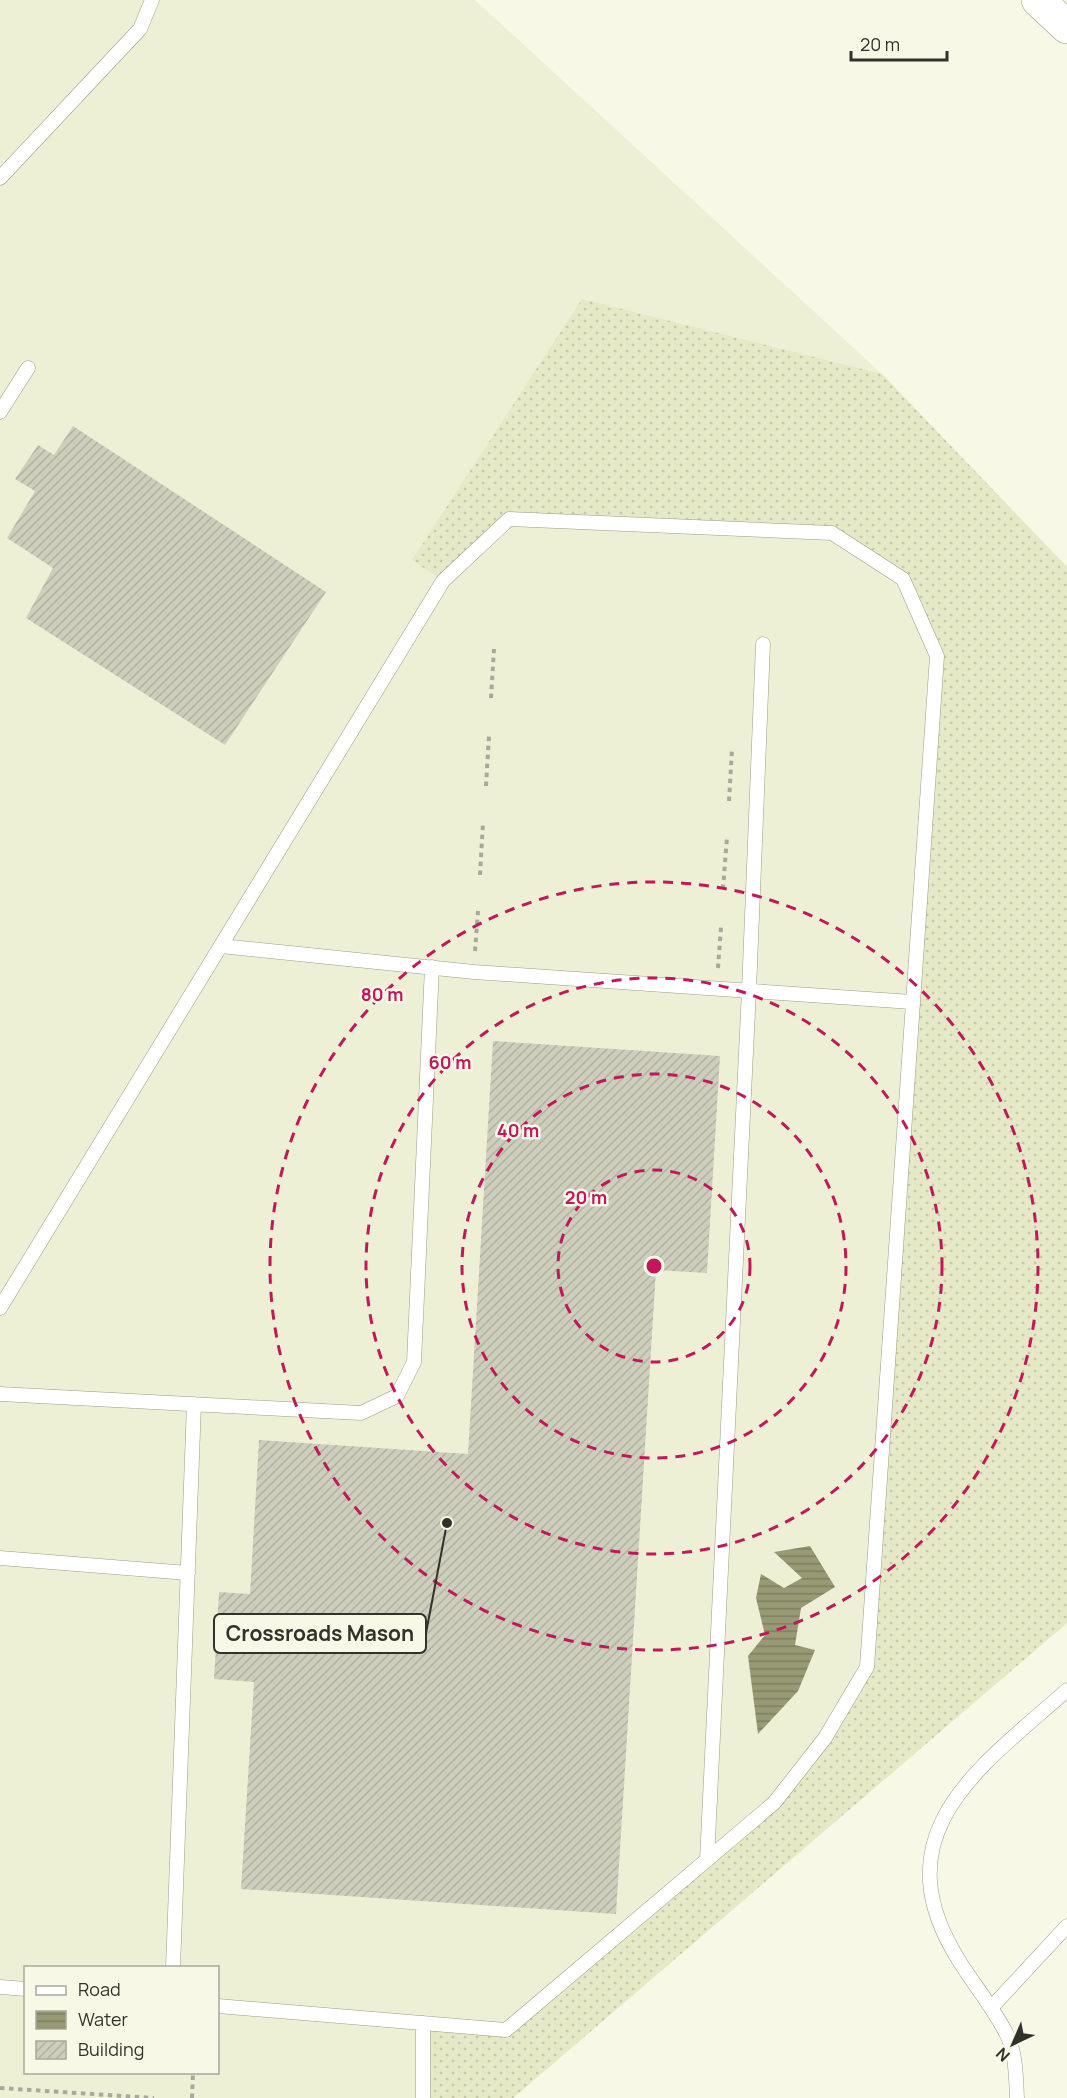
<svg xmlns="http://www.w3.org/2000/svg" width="1067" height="2098" viewBox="0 0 1067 2098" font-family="Manrope,sans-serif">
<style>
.built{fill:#eef0d5;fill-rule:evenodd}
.grass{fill:url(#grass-dots)}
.water{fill:url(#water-rules)}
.building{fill:url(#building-hatch)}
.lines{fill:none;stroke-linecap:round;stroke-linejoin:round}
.lane-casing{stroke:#9b9c8b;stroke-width:15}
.secondary-casing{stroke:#9b9c8b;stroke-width:34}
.path{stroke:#a8a99b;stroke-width:4;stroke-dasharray:4.5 4.5;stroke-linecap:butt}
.lane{stroke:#fff;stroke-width:14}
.secondary{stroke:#fff;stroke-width:33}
.ring{fill:none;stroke:#c2185b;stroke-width:3;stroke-dasharray:10 8}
.centre{fill:#c2185b;stroke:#f7f8e5;stroke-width:3}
.ring-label{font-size:18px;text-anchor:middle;font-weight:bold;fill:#c2185b;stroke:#f7f8e5;stroke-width:5;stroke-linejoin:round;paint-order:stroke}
.leader{fill:none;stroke:#31322b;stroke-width:2}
.callout-dot{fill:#31322b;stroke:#f7f8e5;stroke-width:2}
.callout{fill:#f7f8e5;stroke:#31322b;stroke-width:2}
.callout-label{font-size:21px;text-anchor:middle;font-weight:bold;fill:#31322b}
</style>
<defs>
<pattern id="grass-dots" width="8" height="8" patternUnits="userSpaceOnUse" patternTransform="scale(1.5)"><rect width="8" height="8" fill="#e6e9c6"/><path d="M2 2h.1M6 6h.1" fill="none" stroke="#c6c8aa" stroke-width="1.8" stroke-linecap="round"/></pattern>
<pattern id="water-rules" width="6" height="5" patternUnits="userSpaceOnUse" patternTransform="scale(1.5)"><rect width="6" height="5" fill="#989a75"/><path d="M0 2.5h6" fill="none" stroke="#7d7e60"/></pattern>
<pattern id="building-hatch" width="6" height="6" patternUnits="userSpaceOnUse" patternTransform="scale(1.5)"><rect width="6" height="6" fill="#cdcfbc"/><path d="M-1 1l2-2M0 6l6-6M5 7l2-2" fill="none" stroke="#b0b2a2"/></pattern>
</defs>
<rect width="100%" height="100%" fill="#f7f8e5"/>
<path class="built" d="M0 0H475L882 374 1067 567V1623L513 2098H0ZM26 1968H218V2072H26Z"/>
<path class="grass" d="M582 299 882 374 1067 567V1623L513 2098H423V2023L506 2030 774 1803 867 1667 937 656 903 579 832 533 509 519 443 581 412 560Z"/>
<path class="water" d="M810 1546 835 1587 801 1608 795 1645 815 1650 798 1691 758 1734 748 1656 765 1635 756 1598 761 1574 784 1588 802 1578 774 1552Z"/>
<path class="building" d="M73 426 326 592 225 745 26 618 53 568 7 538 35 491 15 479 38 445 54 455Z
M493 1041 720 1056 707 1273 656 1270 616 1914 241 1889 254 1682 214 1679 219 1592 250 1594 259 1440 468 1454Z"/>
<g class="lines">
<g class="lane-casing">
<path id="lane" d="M0 178 140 29 152 0
M0 412 28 368
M221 946 474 972 912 1002
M0 1308 443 581 509 519 832 533 903 579 937 656 867 1667 825 1738 774 1803 506 2030 218 2006
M0 1394 361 1413 397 1396 414 1362 432 967
M0 1558 188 1573
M707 1860 749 990 763 644
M173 1968 194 1404
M0 1987 26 1989
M991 2008 1067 1926
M423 2098V2023
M1017 2098C1016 2078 1016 2053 1007 2035 994 2008 973 1984 958 1959 879 1832 982 1766 1067 1690"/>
</g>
<g class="secondary-casing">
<path id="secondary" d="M1038 0 1067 27"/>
</g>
<path class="path" d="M491 698 494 649
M486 786 489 735
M729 801 732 749
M480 875 483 823
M723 889 727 837
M475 951 478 911
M718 968 721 927
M0 2088 154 2098
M192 2098 193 2072"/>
<use href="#lane" class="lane"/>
<use href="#secondary" class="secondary"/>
</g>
<g class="ring">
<circle cx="654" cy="1266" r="96"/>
<circle cx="654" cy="1266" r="192"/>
<circle cx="654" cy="1266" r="288"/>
<circle cx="654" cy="1266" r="384"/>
</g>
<circle cx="654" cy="1266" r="9" class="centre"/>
<g class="ring-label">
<text x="382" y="1001">80 m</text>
<text x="450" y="1069">60 m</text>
<text x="518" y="1137">40 m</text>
<text x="586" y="1204">20 m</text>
</g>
<path class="leader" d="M447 1523L426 1633"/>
<circle class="callout-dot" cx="447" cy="1523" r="6"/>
<rect class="callout" x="214" y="1614" width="212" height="39" rx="6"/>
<g class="callout-label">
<text x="320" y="1641">Crossroads Mason</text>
</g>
<rect x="24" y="1966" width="195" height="108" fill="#f7f8e5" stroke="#a8a99b" stroke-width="1.5"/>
<rect x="36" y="1986" width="30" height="9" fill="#ffffff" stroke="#a8a99b" stroke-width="1.5"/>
<text x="78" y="1996" font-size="18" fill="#31322b">Road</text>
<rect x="36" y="2011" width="30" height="18" fill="url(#water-rules)" stroke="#a8a99b" stroke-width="1.5"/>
<text x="78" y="2026" font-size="18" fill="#31322b">Water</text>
<rect x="36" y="2041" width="30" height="18" fill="url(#building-hatch)" stroke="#a8a99b" stroke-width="1.5"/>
<text x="78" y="2056" font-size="18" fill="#31322b">Building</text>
<g transform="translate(1013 2044) rotate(224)" stroke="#f7f8e5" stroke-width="4.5" paint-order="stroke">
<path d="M0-4.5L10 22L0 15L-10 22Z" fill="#31322b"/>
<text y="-9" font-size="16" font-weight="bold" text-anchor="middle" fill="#31322b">N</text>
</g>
<path d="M851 51v9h96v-9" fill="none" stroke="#31322b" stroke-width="3"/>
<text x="860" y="51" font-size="18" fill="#31322b" stroke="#f7f8e5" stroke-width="4.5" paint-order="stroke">20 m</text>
</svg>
